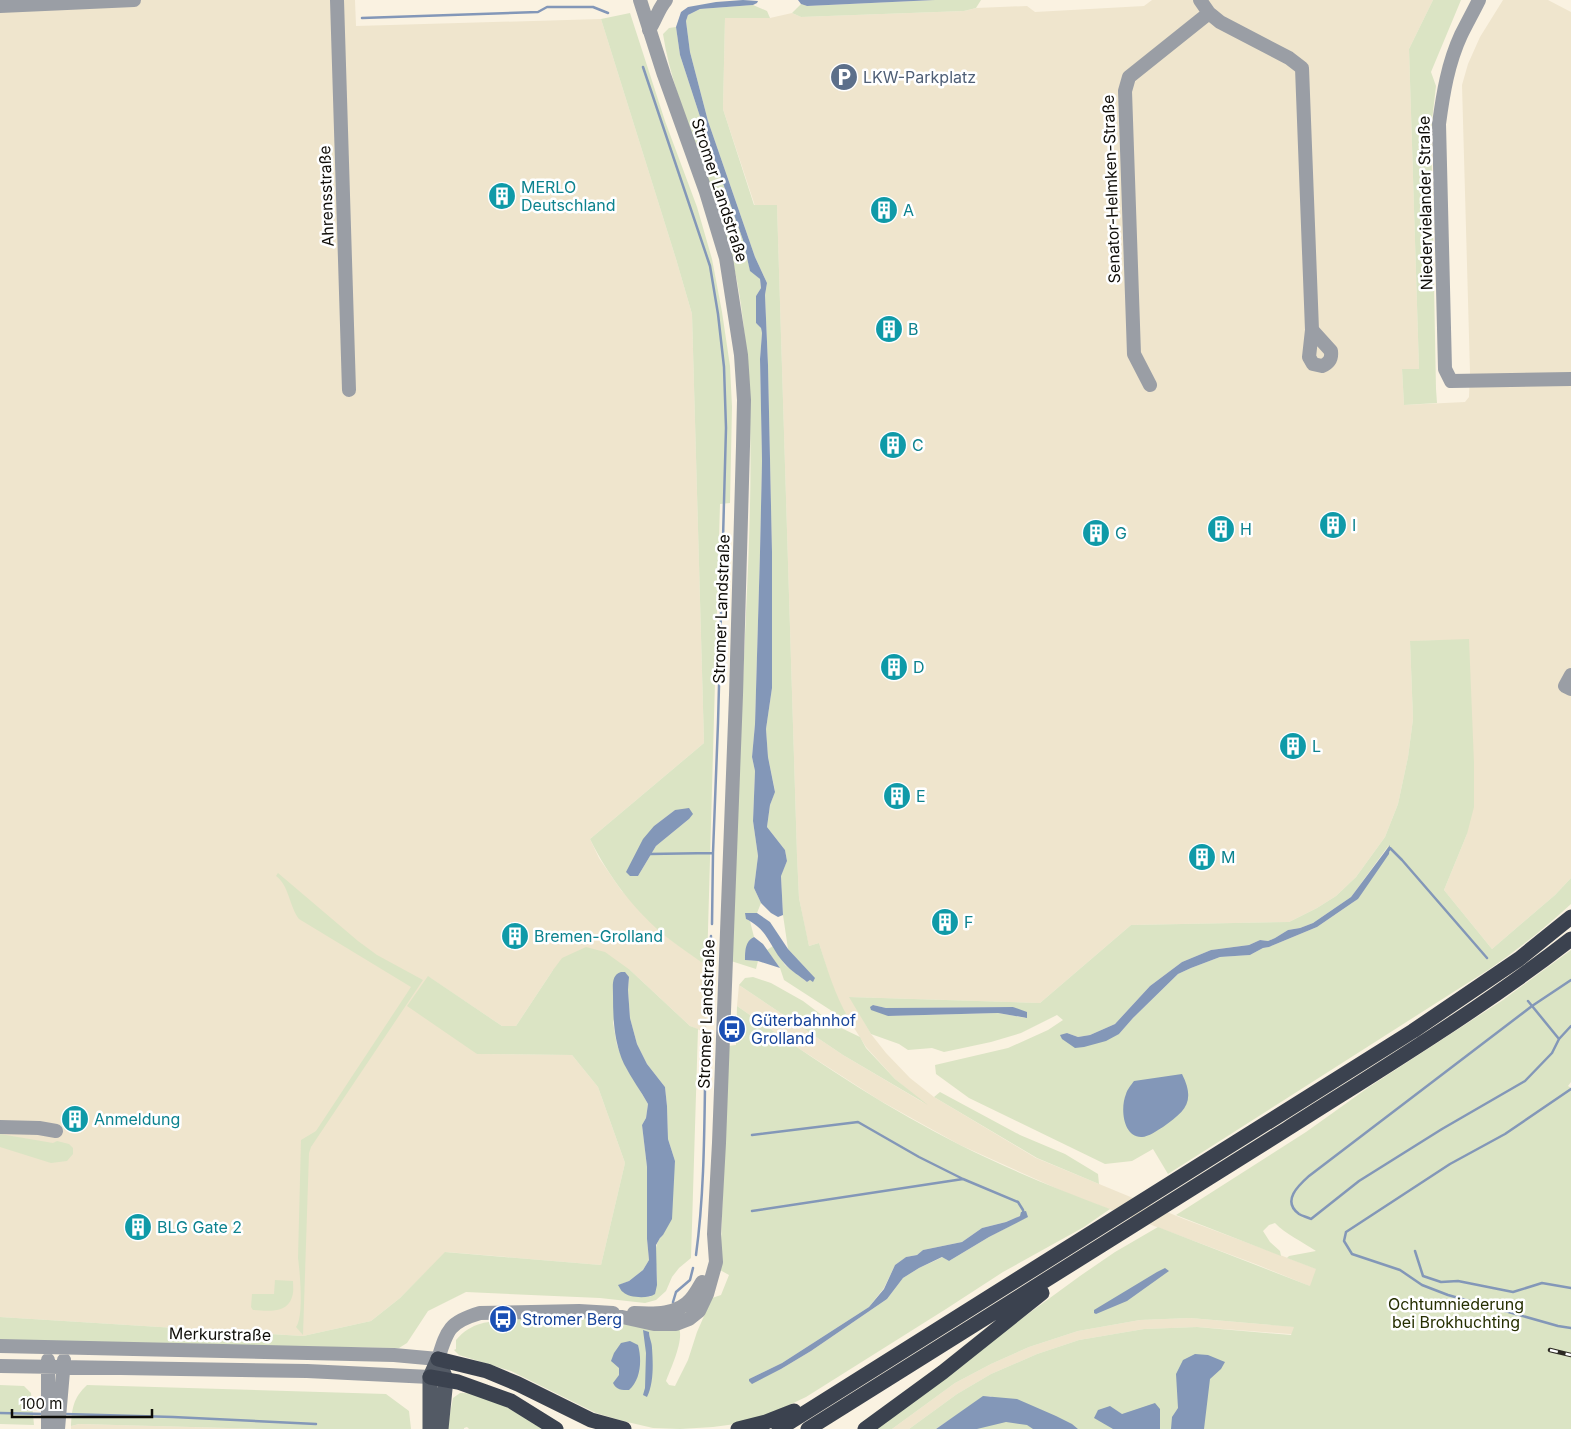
<svg xmlns="http://www.w3.org/2000/svg" width="1571" height="1429" viewBox="0 0 1571 1429" font-family="Inter,sans-serif">
<style>
.built{fill:#efe5cd}
.green{fill:#dbe4c4;fill-rule:evenodd}
.water{fill:#8397b8}
.lines{fill:none;stroke-linecap:round;stroke-linejoin:round}
.stream{stroke:#8397b8;stroke-width:2.5}
.minor{stroke:#9a9ea5;stroke-width:14}
.major{stroke:#535a65;stroke-width:15}
.highway{stroke:#3b424f;stroke-width:15}
.rail-casing{stroke:#2c2923;stroke-width:4.5}
.rail{stroke:#fff;stroke-width:2.5;stroke-dasharray:8;stroke-linecap:butt}
.labels{text-anchor:middle;stroke-width:5;stroke-linejoin:round;paint-order:stroke}
.service-label{font-size:16px;fill:#4e5e75;stroke:#fff;text-anchor:start}
.culture-label{font-size:16px;fill:#0d838f;stroke:#fff;text-anchor:start}
.street-label{font-size:16px;fill:#0e0c07;stroke:#fff}
.transit-label{font-size:16px;fill:#164399;stroke:#fff;text-anchor:start}
.park-label{font-size:16px;fill:#262f01;stroke:#fff}
</style>
<rect width="100%" height="100%" fill="#faf2e1"/>
<path class="built" d="M0 0H355L356 26 601 19 676 259 692 314 704 743 590 839 599 858 621 890 642 913 668 938 709 967 706 1033 690 1026 630 970H553L516 1026H502L429 977 477 1054 572 1055 598 1087 625 1163 601 1265 446 1252 400 1298 371 1321 303 1336 0 1317Z
M1152 0H1433L1409 49 1419 369H1402L1404 405 1465 402 1469 397 1470 372 1462 85 1468 64 1480 37 1503 0H1548L1571 12V878L1555 895 1492 949 1444 890 1467 834 1469 640 1410 641 1413 719 1408 757 1398 804 1385 837 1356 877 1336 896 1317 908 1289 922 1131 925 1040 1003 850 997 871 1034 886 1053 910 1078 934 1097 1036 1158 1184 1219 1410 1304 1342 1338 1197 1327 1144 1329 1079 1340 1037 1354 991 1374 957 1394 909 1429H892L955 1383 991 1364 1029 1347 1078 1331 1140 1320 1190 1318 1333 1330 1361 1307 1258 1265 1069 1194 960 1145 879 1100 792 1044 737 1006 739 985 843 1055 924 1103 895 1079 866 1047 841 1007 830 979 819 943 809 946 806 933 799 898 797 855 777 205 755 206 723 109 725 18H770L792 13 801 17 964 11 976 8 1027 6 1035 12 1144 6Z
M79 1424 264 1429H71V1426Z"/>
<path class="green" d="M935 0H981L976 8 964 11 801 17 792 13 801 4 807 6Z
M1433 0H1461L1431 72 1436 86 1431 129 1436 389 1437 403 1404 405 1402 369H1419L1409 49Z
M753 5 767 11 770 18H725L723 109 754 205H777L797 855 799 898 809 946 819 943C828 971 836 999 852 1024L784 980 780 968 767 950 773 946 785 965 807 982 810 980 812 981 811 974 788 949 783 915 781 875 787 861 785 850 767 827 770 805 775 791 768 757 766 729 772 688V552L768 365 765 295 767 283 755 257 708 121 690 52 686 21 688 15 700 9Z
M630 13 665 121 697 207 712 259 722 312 730 366 732 407 730 503 720 504 707 966C694 957 681 948 669 939 636 913 608 876 590 839L704 743 692 314 676 259 601 19ZM675 810 689 819 656 846 638 876 654 826Z
M676 27 680 55 706 135 743 240 750 270 760 279 761 288 756 296V323L761 328 762 333 760 359 762 461 760 552 755 724 752 757 755 771 753 821 758 856 754 888 761 903 757 913H746V919L750 921 754 937C746 941 745 951 745 960L758 961 756 969 731 961C736 852 740 744 745 635 750 525 756 415 741 305 734 253 716 201 698 151 684 113 669 74 663 34L669 28Z
M1469 639 1474 763V807L1467 834 1444 890 1492 949 1555 895 1571 878V904C1545 928 1517 950 1488 970L1168 1174 1153 1149 1132 1161 1105 1164 969 1098 936 1074 935 1065 1008 1048 1048 1030 1063 1020 1057 1015 1021 1033 991 1042 944 1052 932 1048 908 1050 899 1044 871 1034 849 997 1040 1003 1131 925 1289 922 1317 908 1336 896 1356 877 1385 837 1398 804 1408 757 1413 719 1410 641ZM1389 845 1358 899 1352 903 1317 927 1269 947 1263 948 1250 955 1220 957 1191 968 1178 974 1133 1018 1119 1034 1062 1039V1037L1067 1033 1078 1037 1090 1035 1115 1024 1150 986 1182 962 1211 950 1249 945 1260 940 1268 941 1275 938 1288 930 1300 928 1313 923 1351 897ZM873 1005 886 1008 1013 1007 1026 1018 998 1013 888 1016Z
M278 873 358 941 377 955 423 980 311 1147 309 1153 303 1335 296 1327C304 1316 300 1273 298 1258L301 1140 316 1131 411 987 299 919C289 906 289 885 276 876Z
M586 947 605 952 630 970 690 1026 698 1029 691 1258 679 1268 672 1277 666 1291 656 1300 645 1303 600 1298 466 1292 428 1311 407 1343 399 1348 0 1342V1317L303 1336 371 1321 400 1298 445 1252 601 1265 625 1163 598 1087 572 1055 477 1054 407 1006 428 976 502 1026H516L553 970 562 958ZM629 977 628 990 630 1018 637 1044 647 1064 665 1087 667 1106 668 1139 675 1161 663 1235C650 1246 658 1267 657 1282 656 1288 652 1293 650 1297L637 1296 619 1285 629 1281 643 1270 649 1260 647 1239V1167L642 1125 646 1118 648 1104 625 1065 617 1045 613 1022Z
M1571 950V1082L1568 1086 1571 1088V1429H946L992 1396 983 1397 936 1429H909L957 1394 991 1374 1037 1354 1079 1340 1144 1329 1197 1327 1291 1335 1294 1327 1190 1318 1140 1320 1078 1331 1029 1347 991 1364 955 1383 892 1429H876L983 1347 1080 1276 1115 1252 1158 1227 1310 1286 1316 1269 1287 1258 1289 1256 1316 1251C1303 1242 1285 1234 1275 1223L1269 1225 1263 1231 1270 1242 1280 1251 1281 1256 1176 1215 1306 1132 1369 1087 1503 1000Z
M753 977 771 983 803 1001 835 1025 860 1037 866 1048 895 1079 928 1105 843 1055 739 985 745 978Z
M737 1006C809 1056 882 1106 960 1145 1008 1169 1059 1190 1110 1209L1084 1227 1003 1272 946 1309 806 1397 770 1414 743 1423 713 1427 680 1429 653 1428 623 1421 596 1413 511 1371 459 1355 454 1350 456 1349V1340C472 1321 490 1321 513 1320V1317L599 1318 679 1328C684 1340 671 1368 666 1381L669 1385 675 1386 688 1360 697 1332 712 1298 721 1295 729 1275 720 1270 728 1046 736 1045ZM1020 1216 1027 1217 989 1237 949 1261 943 1257 919 1268 903 1278 887 1299 811 1351 781 1369 752 1383 749 1379 782 1363 869 1307 884 1288 895 1265 906 1257 917 1255 923 1250 962 1242 982 1228 1006 1222Z
M940 1092 1020 1135 1065 1154 1098 1174 1099 1184 1037 1158 934 1097Z
M0 1134 53 1143 57 1141 69 1144 73 1148V1154L67 1161 51 1163 0 1147Z
M275 1280 293 1281C293 1286 294 1292 292 1297 287 1314 267 1311 253 1310L251 1307 252 1294H274Z
M0 1385 24 1386 31 1393 34 1425 0 1424Z
M87 1385 386 1394 409 1411 411 1429H264L79 1424 71 1426C72 1409 73 1398 87 1385Z
M460 1393C490 1392 518 1415 543 1429H469L467 1427 464 1428V1429H447L453 1398Z"/>
<path class="water" d="M743 0 758 1 757 3 753 5 700 9 688 15 686 21 690 52 708 121 755 257 767 283 765 295 768 365 772 552V688L766 729 768 757 775 792 770 805 767 827 785 850 787 861 781 876 783 915 778 917 771 913 761 903 754 888 758 856 753 821 755 771 752 757 755 724 760 552 762 461 760 359 762 333 761 328 756 323V296L761 288 760 279 750 271 743 240 706 135 680 55 676 27 681 12 688 7 716 2Z
M798 0H935L807 6 801 4Z
M689 808 693 814 689 819 656 846 638 876H630L626 872 643 839 654 826 675 810Z
M1390 845 1389 854 1358 899 1352 903 1317 927 1269 947 1263 948 1250 955 1220 957 1191 968 1178 974 1133 1018 1119 1034 1106 1041 1084 1047 1075 1048 1062 1039 1060 1035 1067 1033 1078 1037 1090 1035 1115 1024 1150 986 1182 962 1211 950 1249 945 1260 940 1268 941 1275 938 1288 930 1300 928 1313 923 1351 897Z
M745 913H757L770 922 788 949 815 978 813 982 810 980 807 982C800 976 791 971 785 964 769 947 769 930 746 919Z
M754 937 763 944 780 968 758 961 745 960C745 951 745 941 754 937Z
M621 972H625L629 977 628 990 630 1018 637 1044 647 1064 665 1087 667 1106 668 1139 675 1161 672 1219 663 1235 660 1238 656 1245 657 1285 655 1294C648 1299 629 1298 623 1292 621 1291 620 1288 618 1285L629 1281 643 1270 649 1260 647 1239V1167L642 1125 646 1118 648 1104C641 1091 631 1078 624 1064 614 1042 613 1019 613 995 613 986 611 975 621 972Z
M873 1005 886 1008 1013 1007 1027 1012V1018L998 1013 888 1016 871 1010 870 1007Z
M1182 1074C1196 1102 1185 1111 1163 1127 1158 1130 1148 1137 1142 1137 1123 1138 1120 1108 1126 1094 1127 1090 1131 1085 1134 1081Z
M1026 1211 1028 1217 989 1237 949 1261 942 1257 919 1268 903 1278 887 1299 811 1351 781 1369 752 1384 749 1381V1379L782 1363 869 1307 884 1289 895 1265 906 1257 917 1255 923 1250 962 1242 982 1228 1006 1222 1020 1216 1021 1212Z
M1165 1268 1169 1271 1127 1301 1096 1314 1094 1313V1310L1157 1272Z
M643 1330 649 1332C649 1338 652 1342 652 1348 653 1363 654 1383 647 1397L643 1395 645 1388 646 1353Z
M630 1341 638 1345C642 1360 641 1379 629 1390 622 1390 616 1390 613 1383L619 1375V1368L611 1361 614 1353 621 1343Z
M1195 1354 1208 1355 1225 1362 1221 1369 1210 1379 1204 1429H1171L1172 1417 1178 1408 1176 1374 1183 1360Z
M983 1396 1017 1399 1056 1416 1072 1424 1078 1429H1033L1027 1425 1006 1422 977 1429H936Z
M1155 1403 1160 1409V1429H1113L1094 1418 1098 1410 1110 1406 1122 1414Z"/>
<g class="lines">
<path class="stream" d="M362 18 538 12 547 7H593L608 13
M643 67 710 266 718 314 724 367 726 428 718 723 713 853 649 854
M1389 850 1390 848 1402 860 1487 958
M712 924 713 853
M710 956 711 936
M1571 980 1532 1006 1309 1176C1299 1185 1281 1201 1299 1214 1302 1216 1307 1217 1311 1219L1359 1181 1442 1129 1525 1081 1552 1053 1559 1039 1571 1026
M1528 1001 1559 1039
M706 1014V1001
M1571 1089 1505 1134 1450 1164 1346 1232 1344 1241 1352 1254 1400 1270 1422 1285 1448 1295 1558 1326 1571 1328
M752 1135 858 1122 919 1157 963 1179
M752 1211 963 1179 1018 1202 1023 1210 1024 1215
M1415 1251 1423 1276 1441 1282 1458 1281 1513 1292 1542 1283 1571 1288
M696 1255C706 1181 704 1105 706 1031
M673 1302 676 1292 690 1280 693 1268
M0 1413 45 1414
M65 1414 173 1417 316 1424"/>
<path class="minor" d="M337 0 349 390
M1200 0 1209 13 1220 22 1289 58 1302 68 1312 330 1309 357 1313 364 1322 366C1329 363 1332 359 1331 351L1312 330
M1479 0C1473 12 1467 23 1461 35 1448 63 1443 94 1439 124L1445 369 1451 381 1571 379
M0 6 134 0
M649 30C656 20 658 9 666 0
M1150 385 1134 354 1125 91 1129 77 1209 13
M1571 675 1565 686 1571 689
M0 1127 39 1128 56 1131
M604 1313 654 1324H676L689 1319 699 1311 707 1294 716 1262 714 1234 719 1143 736 695 743 446 744 400 741 355 726 258 706 192 664 75 640 0
M634 1313C654 1314 678 1315 691 1299 696 1293 699 1287 702 1282
M0 1346 394 1355 438 1359C447 1330 449 1322 480 1313L579 1311 613 1313
M0 1366 307 1371 430 1377
M48 1429V1360
M58 1429 64 1360"/>
<path class="major" d="M430 1429V1377L438 1359
M441 1429 446 1379 442 1369"/>
<path class="highway" d="M438 1359 487 1371 518 1384 591 1420 624 1429
M430 1377 458 1382 511 1401 556 1429
M738 1429 766 1422 794 1411
M779 1429 1413 1031 1519 959 1571 917
M808 1429C967 1329 1127 1230 1287 1129 1383 1068 1481 1009 1571 939
M865 1429 943 1372 1042 1293"/>
<g class="rail-casing">
<path id="rail" d="M1550 1350 1571 1355"/>
</g>
<use href="#rail" class="rail"/>
</g>
<defs>
<g id="parking-disc" transform="scale(1.4375)"><circle r="9.5" fill="#5c6f8a" stroke="#fff"/><path d="M-3.5-5.5H1a3.5 3.5 0 0 1 0 7H-1V5.5H-3.5ZM-1-3.4V-.6H.8a1.4 1.4 0 0 0 0-2.8Z" fill="#fff"/></g>
<g id="building-disc" transform="scale(1.4375)"><circle r="9.5" fill="#0f9aa8" stroke="#fff"/><path d="M-4-6H4V6H1V3H-1V6H-4ZM-2.5-4.3h1.7v1.8h-1.7ZM.8-4.3h1.7v1.8H.8ZM-2.5-1h1.7V.8h-1.7ZM.8-1h1.7V.8H.8Z" fill="#fff"/></g>
<g id="bus-disc" transform="scale(1.4375)"><circle r="9.5" fill="#1a4fb4" stroke="#fff"/><path d="M-5-6H5V4H4V6H2V4H-2V6H-4V4H-5ZM-3.5-4V0h7V-4ZM-3.5 1.2v1.5H-2V1.2ZM2 1.2v1.5H3.5V1.2Z" fill="#fff"/></g>
</defs>
<g fill-rule="evenodd">
<use href="#parking-disc" x="844" y="77"/>
<use href="#building-disc" x="502" y="196"/>
<use href="#building-disc" x="884" y="210"/>
<use href="#building-disc" x="889" y="329"/>
<use href="#building-disc" x="893" y="445"/>
<use href="#building-disc" x="1333" y="525"/>
<use href="#building-disc" x="1221" y="529"/>
<use href="#building-disc" x="1096" y="533"/>
<use href="#building-disc" x="894" y="667"/>
<use href="#building-disc" x="1293" y="746"/>
<use href="#building-disc" x="897" y="796"/>
<use href="#building-disc" x="1202" y="857"/>
<use href="#building-disc" x="945" y="922"/>
<use href="#building-disc" x="515" y="936"/>
<use href="#bus-disc" x="732" y="1029"/>
<use href="#building-disc" x="75" y="1119"/>
<use href="#building-disc" x="138" y="1227"/>
<use href="#bus-disc" x="503" y="1319"/>
</g>
<g class="labels">
<g class="service-label">
<text x="863" y="83">LKW-Parkplatz</text>
</g>
<g class="culture-label">
<text x="521" y="193">MERLO<tspan x="521" dy="18">Deutschland</tspan></text>
<text x="903" y="216">A</text>
<text x="908" y="335">B</text>
<text x="912" y="451">C</text>
<text x="1352" y="531">I</text>
<text x="1240" y="535">H</text>
<text x="1115" y="539">G</text>
<text x="913" y="673">D</text>
<text x="1312" y="752">L</text>
<text x="916" y="802">E</text>
<text x="1221" y="863">M</text>
<text x="964" y="928">F</text>
<text x="534" y="942">Bremen-Grolland</text>
<text x="94" y="1125">Anmeldung</text>
<text x="157" y="1233">BLG Gate 2</text>
</g>
<g class="street-label">
<text transform="translate(1111 189) rotate(-92)" y="6">Senator-Helmken-Straße</text>
<text transform="translate(720 190) rotate(72)" y="6">Stromer Landstraße</text>
<text transform="translate(326 196) rotate(-92)" y="6">Ahrensstraße</text>
<text transform="translate(1425 203) rotate(-91)" y="6">Niedervielander Straße</text>
<text transform="translate(721 609) rotate(-88)" y="6">Stromer Landstraße</text>
<text transform="translate(706 1014) rotate(-88)" y="6">Stromer Landstraße</text>
<text transform="translate(220 1334) rotate(1)" y="6">Merkurstraße</text>
</g>
<g class="transit-label">
<text x="751" y="1026">Güterbahnhof<tspan x="751" dy="18">Grolland</tspan></text>
<text x="522" y="1325">Stromer Berg</text>
</g>
<g class="park-label">
<text x="1456" y="1310">Ochtumniederung<tspan x="1456" dy="18">bei Brokhuchting</tspan></text>
</g>
</g>
<path d="M12 1409v8h140v-8" fill="none" stroke="#0e0c07" stroke-width="2.5"/>
<text x="20" y="1409" font-size="15" fill="#0e0c07" stroke="#ffffff" stroke-width="4" paint-order="stroke">100 m</text>
</svg>
